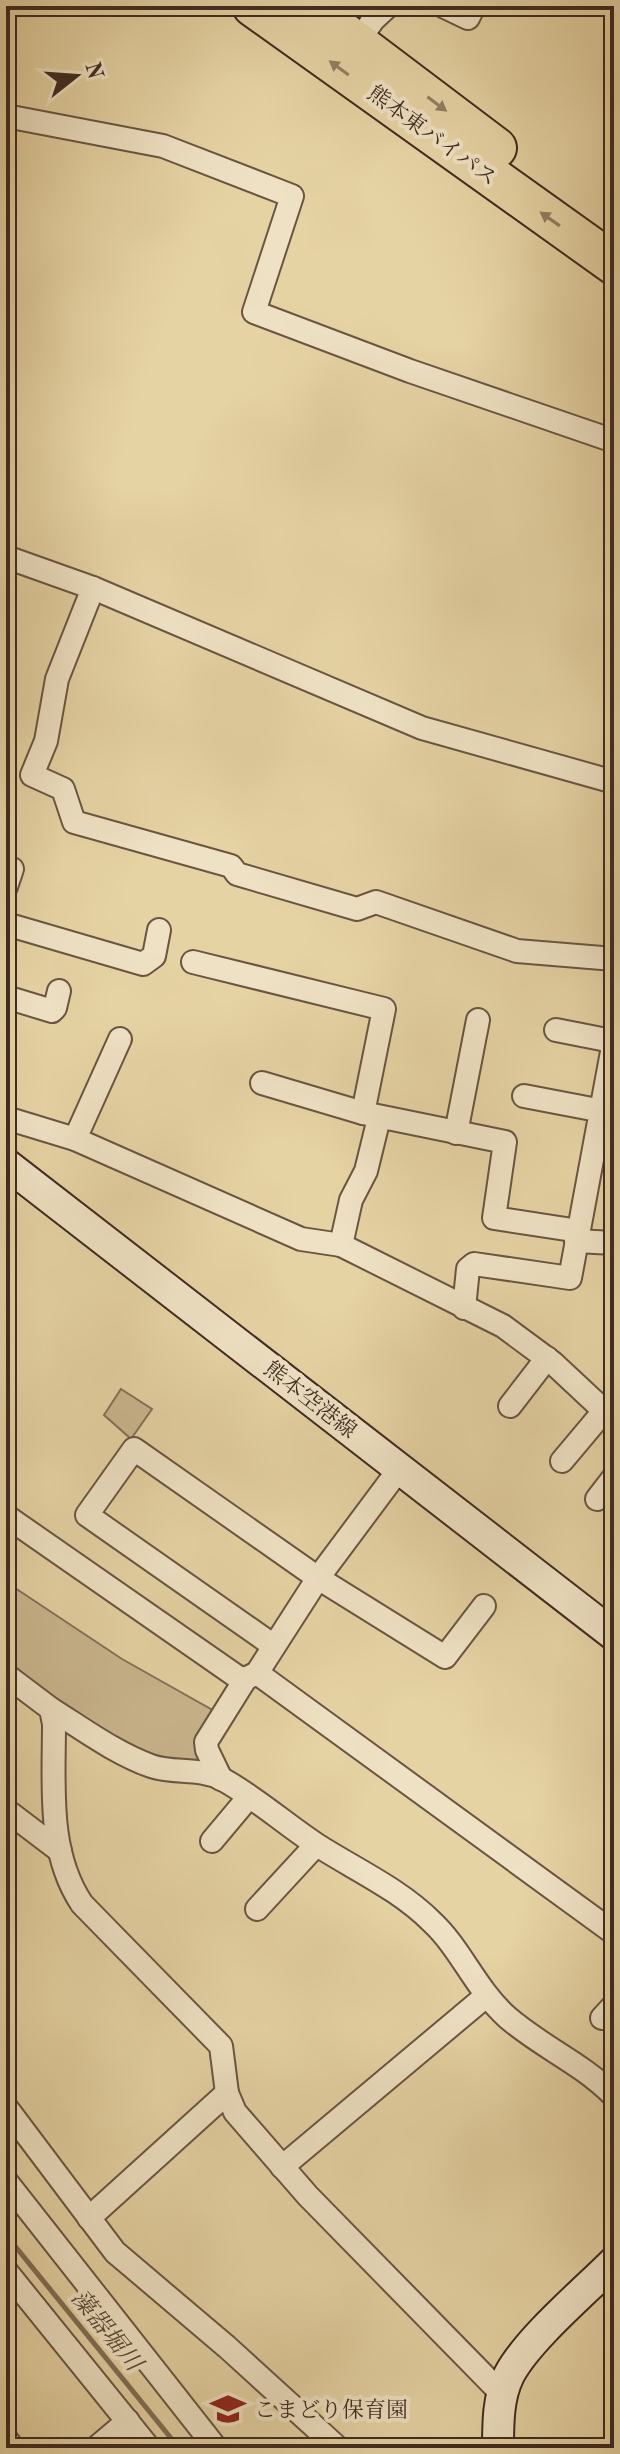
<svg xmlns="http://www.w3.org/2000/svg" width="620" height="2454" viewBox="0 0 620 2454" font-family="'Old Standard TT','Noto Serif JP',serif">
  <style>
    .green { fill: #cab68e; stroke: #847058; stroke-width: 2 }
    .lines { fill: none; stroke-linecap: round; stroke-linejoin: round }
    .stream { stroke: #816e55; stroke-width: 5 }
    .street-casing { stroke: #695542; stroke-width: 26 }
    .secondary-casing { stroke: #3f2b21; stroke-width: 34 }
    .highway-casing { stroke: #3f2b21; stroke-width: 44 }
    .street { stroke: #efe2c4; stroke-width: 22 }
    .secondary { stroke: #efe2c4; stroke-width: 30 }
    .highway { stroke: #e6d3a4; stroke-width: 40 }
    .oneway { fill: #927f62 }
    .labels { text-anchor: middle; stroke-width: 8; stroke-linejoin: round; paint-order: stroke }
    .street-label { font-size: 22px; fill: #3f2b21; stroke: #efe2c4 }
    .poi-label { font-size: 22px; fill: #3f2b21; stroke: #efe2c4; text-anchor: start }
    .water-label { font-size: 24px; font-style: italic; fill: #5a4736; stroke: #efe2c4 }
  </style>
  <rect width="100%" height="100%" fill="#e6d3a4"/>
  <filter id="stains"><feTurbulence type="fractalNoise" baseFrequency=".0025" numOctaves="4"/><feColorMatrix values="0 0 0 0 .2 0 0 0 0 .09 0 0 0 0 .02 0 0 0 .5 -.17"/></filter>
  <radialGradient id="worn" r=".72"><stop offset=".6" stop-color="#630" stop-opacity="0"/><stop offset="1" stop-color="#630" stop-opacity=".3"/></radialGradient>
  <!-- green -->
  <g class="green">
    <polygon points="121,1389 152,1409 131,1439 104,1415"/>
    <polygon points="6,1582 122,1659 216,1712 204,1765 146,1754 80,1718 6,1662"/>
  </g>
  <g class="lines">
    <!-- stream -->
    <polyline class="stream" points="6,2235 179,2448"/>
    <!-- street casing -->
    <g class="street-casing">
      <g id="street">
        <polyline points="443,6 468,18 474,6"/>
        <polyline points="357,43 373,20 388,6"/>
        <polyline points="6,116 163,146 292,196 254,312 410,371 614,441"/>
        <polyline points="6,557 93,588 422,728 614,782"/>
        <polyline points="93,588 57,679 46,741 32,775 63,789 74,822 231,866 237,874 357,909 376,902 517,951 614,959"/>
        <polyline points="6,887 12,869"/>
        <polyline points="6,924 143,964 154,956 159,930"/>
        <polyline points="193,962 384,1009 363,1113 505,1142 494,1218 579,1231"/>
        <polyline points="6,997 52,1011 55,1008 59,991"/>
        <polyline points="556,1030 612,1041"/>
        <polyline points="262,1083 363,1113"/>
        <polyline points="524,1096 613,1113"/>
        <polyline points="6,1118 75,1139 301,1239 341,1245 503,1326 553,1363 614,1420"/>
        <polyline points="456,1133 478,1020"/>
        <polyline points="75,1139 120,1039"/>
        <polyline points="576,1241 614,1243"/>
        <polyline points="341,1245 351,1200 366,1171 379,1118"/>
        <polyline points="464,1308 468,1269 474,1264 570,1278 614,1041"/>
        <polyline points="510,1406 547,1358"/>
        <polyline points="562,1461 604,1411"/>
        <polyline points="597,1499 614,1477"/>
        <polyline points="6,1516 239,1678 245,1679 257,1673 318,1578 400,1468"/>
        <polyline points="274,1646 87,1515 134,1449 318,1578 445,1657 484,1606"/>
        <polyline points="257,1673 614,1933"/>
        <path d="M6 1675 51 1709 54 1724C54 1785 47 1852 82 1904L221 2046 227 2093 235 2112 308 2196 503 2395"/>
        <path d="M51 1709C83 1729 115 1753 151 1766 174 1774 199 1767 222 1779 255 1797 285 1824 317 1845 356 1870 399 1889 432 1922 461 1949 475 1988 507 2017 541 2047 582 2063 614 2096"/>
        <polyline points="221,1779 207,1750 206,1742 246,1678"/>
        <polyline points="6,1810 60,1851"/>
        <polyline points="212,1841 248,1798"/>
        <polyline points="257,1909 316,1845"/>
        <polyline points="602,2018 614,2005"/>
        <polyline points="6,2107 115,2252 227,2347 338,2448"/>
        <polyline points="282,2167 486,1996"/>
        <polyline points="6,2181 216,2448"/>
        <polyline points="89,2218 227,2093"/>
        <polyline points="6,2271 149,2448"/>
        <polyline points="6,2439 13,2448"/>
        <polyline points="96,2448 128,2421"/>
      </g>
    </g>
    <!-- secondary casing -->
    <g class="secondary-casing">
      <g id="secondary">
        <polyline points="6,1164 614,1635"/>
        <path d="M498 2448C498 2424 498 2397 509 2375 527 2340 585 2291 614 2262"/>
      </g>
    </g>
    <!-- highway casing -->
    <g class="highway-casing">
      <g id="highway">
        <polyline points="253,6 614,264"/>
        <polyline points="308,6 496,148"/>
      </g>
    </g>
    <!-- street -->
    <use href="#street" class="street"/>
    <!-- secondary -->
    <use href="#secondary" class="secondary"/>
    <!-- highway -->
    <use href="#highway" class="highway"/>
  </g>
  <!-- one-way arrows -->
  <defs><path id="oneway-solid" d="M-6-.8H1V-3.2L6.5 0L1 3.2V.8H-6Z" transform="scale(2)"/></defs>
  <g class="oneway">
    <use href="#oneway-solid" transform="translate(339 68) rotate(-144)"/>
    <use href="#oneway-solid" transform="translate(437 104) rotate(37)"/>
    <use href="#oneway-solid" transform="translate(550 219) rotate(-145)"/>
  </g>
  <!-- icons -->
  <defs>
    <g id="school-bare" transform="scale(2.76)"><path d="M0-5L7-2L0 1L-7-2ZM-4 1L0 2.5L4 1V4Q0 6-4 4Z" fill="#8f2418" stroke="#efe2c4" stroke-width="2.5" paint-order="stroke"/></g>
  </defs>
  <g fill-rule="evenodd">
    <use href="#school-bare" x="228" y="2409"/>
  </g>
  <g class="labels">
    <!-- street labels -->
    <g class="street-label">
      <text transform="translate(433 135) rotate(36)" y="8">熊本東バイパス</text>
      <text transform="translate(311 1399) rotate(38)" y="8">熊本空港線</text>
    </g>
    <!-- poi labels -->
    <g class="poi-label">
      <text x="254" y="2417">こまどり保育園</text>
    </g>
    <!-- water labels -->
    <g class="water-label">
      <text transform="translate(107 2330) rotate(51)" y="8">藻器堀川</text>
    </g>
  </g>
  <!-- margin -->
  <rect width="620" height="2454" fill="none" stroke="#e6d3a4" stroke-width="32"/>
  <rect x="8" y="8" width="604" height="2438" fill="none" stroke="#3f2b21" stroke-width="4"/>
  <rect x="16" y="16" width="588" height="2422" fill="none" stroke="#3f2b21" stroke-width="2"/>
  <!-- north arrow -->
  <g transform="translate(76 76) rotate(73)" stroke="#efe2c4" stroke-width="6" paint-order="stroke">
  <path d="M0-6L14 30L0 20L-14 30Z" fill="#3f2b21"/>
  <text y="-12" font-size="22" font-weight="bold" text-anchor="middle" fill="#3f2b21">N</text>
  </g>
  <rect width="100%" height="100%" filter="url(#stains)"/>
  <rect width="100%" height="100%" fill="url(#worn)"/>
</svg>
